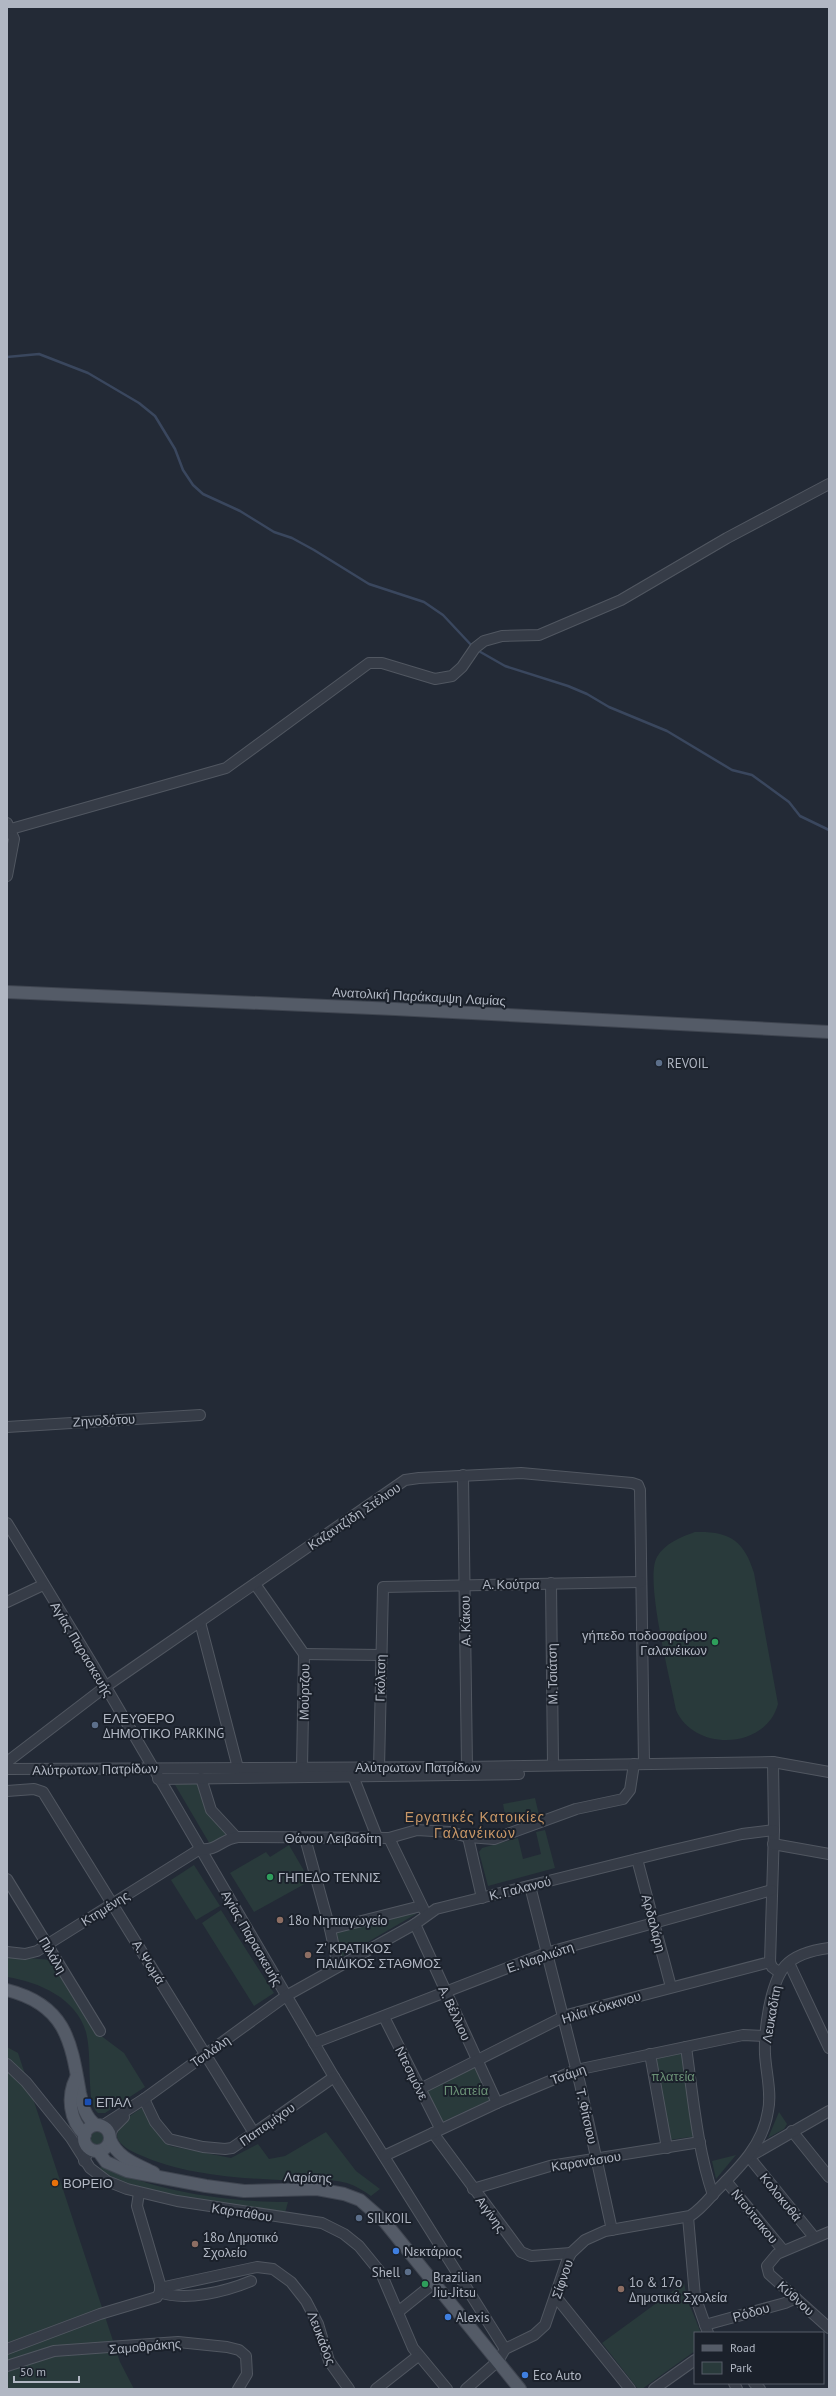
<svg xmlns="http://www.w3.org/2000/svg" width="836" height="2396" viewBox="0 0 836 2396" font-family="'PT Sans',sans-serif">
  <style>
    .green { fill: #293a3b }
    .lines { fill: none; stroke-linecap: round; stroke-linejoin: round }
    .stream { stroke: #3a475e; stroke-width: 2.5 }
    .minor-casing { stroke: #515761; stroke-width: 12 }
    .major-casing { stroke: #3f4550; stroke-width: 14 }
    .minor { stroke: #363c47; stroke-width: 10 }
    .major { stroke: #545b67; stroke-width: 12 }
    .service-dot { fill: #5c6f8a; stroke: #1b212b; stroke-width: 1.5 }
    .leisure-dot { fill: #2e9e5b; stroke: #1b212b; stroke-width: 1.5 }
    .education-dot { fill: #8d6e63; stroke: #1b212b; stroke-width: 1.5 }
    .transit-dot { fill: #1a4fb4; stroke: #1b212b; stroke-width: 1.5 }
    .food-dot { fill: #e8710a; stroke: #1b212b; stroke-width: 1.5 }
    .shop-dot { fill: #3f7fe0; stroke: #1b212b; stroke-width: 1.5 }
    .labels { text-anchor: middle; stroke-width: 4; stroke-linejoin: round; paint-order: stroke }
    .street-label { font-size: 13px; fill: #b1b7c3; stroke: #1b212b }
    .poi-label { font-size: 13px; fill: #b1b7c3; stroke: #1b212b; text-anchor: start }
    .park-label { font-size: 13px; fill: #6b9176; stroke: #1b212b }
    .neighbourhood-label { font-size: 14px; letter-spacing: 1px; fill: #c89767; stroke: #1b212b }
  </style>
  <rect width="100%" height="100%" fill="#232a36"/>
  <!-- green -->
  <g class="green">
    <path d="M695 1532C729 1531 744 1540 754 1573L778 1704C766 1750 694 1752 676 1710 671 1681 644 1579 657 1557 665 1543 681 1537 695 1532Z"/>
    <polygon points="200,1782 229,1836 211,1846 174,1783"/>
    <polygon points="535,1798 539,1815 507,1825 503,1804"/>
    <polygon points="545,1830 555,1868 488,1886 479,1852 482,1848 518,1838 523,1859 541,1854 536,1832"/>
    <polygon points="289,1845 310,1881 254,1912 230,1873 266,1852 270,1857"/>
    <polygon points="194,1865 220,1906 196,1920 171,1880"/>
    <polygon points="221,1910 247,1951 230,1962 247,1951 274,1993 254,2006 202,1923"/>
    <polygon points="415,1910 416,1914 342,1957 339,1956 333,1935 337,1929"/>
    <path d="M7 1956 51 1960 100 2035 124 2053 145 2087 105 2113H98C90 2106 91 2094 90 2084 89 2067 90 2048 86 2032 76 1998 39 1982 7 1977Z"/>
    <polygon points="7,2047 18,2053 120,2362 134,2389 7,2389"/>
    <polygon points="683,2052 697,2136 669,2140 655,2058"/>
    <polygon points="476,2064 492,2099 440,2123 424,2089"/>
    <path d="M143 2107 155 2129 170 2146 231 2158 258 2144 269 2159 285 2156 326 2132 356 2171 380 2189 371 2196C364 2191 356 2186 347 2183 325 2177 303 2180 280 2180 234 2178 182 2174 140 2155 131 2151 120 2146 117 2137 118 2122 133 2114 143 2107Z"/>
    <polygon points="779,2112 787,2124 784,2129 768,2138"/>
    <circle cx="97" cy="2138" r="10"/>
    <polygon points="736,2155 716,2179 712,2161"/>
    <path d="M102 2165C155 2192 229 2202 288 2202L285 2213C245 2206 125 2196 100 2168Z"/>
    <polygon points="684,2283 688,2301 701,2333 695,2333 695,2351 642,2389 638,2389 602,2343"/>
  </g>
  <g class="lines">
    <!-- stream -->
    <g class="stream">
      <polyline points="7,357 39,354 88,373 139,403 155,416 175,449 183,470 193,485 203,494 240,511 274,532 292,538 314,550 369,584 424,602 443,615 473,647"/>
      <polyline points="477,650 505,666 568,686 587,694 609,707 667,731 732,770 752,775 789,802 800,816 829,830"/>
    </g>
    <!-- minor casing -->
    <g class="minor-casing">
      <g id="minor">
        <polyline points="7,823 14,839 7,876"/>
        <polyline points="11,829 226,768 369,663 382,663 435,679 452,676 462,667 475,648 484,641 502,636 539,635 621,600 727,538 829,484"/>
        <polyline points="7,1427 200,1415"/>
        <polyline points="463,1475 467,1767"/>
        <polyline points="7,1523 93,1665 334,2077 505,2349"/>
        <polyline points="551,1583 553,1765"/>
        <polyline points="255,1584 304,1654 302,1768"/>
        <polyline points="7,1602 43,1585"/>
        <polyline points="200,1622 238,1768"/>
        <polyline points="304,1654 381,1655"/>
        <polyline points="7,1762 105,1687 405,1480 419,1478 521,1473 632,1483 638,1485 640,1490 644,1764"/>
        <polyline points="773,1762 774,1830 770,1962 772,1967 780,1973"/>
        <polyline points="379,1768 383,1587 641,1582"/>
        <polyline points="7,1769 467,1767 773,1762 829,1772"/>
        <polyline points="353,1776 377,1837"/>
        <polyline points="201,1778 211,1810 236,1837"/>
        <polyline points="158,1779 519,1774"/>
        <polyline points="7,1791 34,1789 43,1792 254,2133"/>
        <polyline points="468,1837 482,1898"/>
        <polyline points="305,1838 330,1929 421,1906"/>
        <polyline points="389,1838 424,1910"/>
        <polyline points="773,1844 829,1854"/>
        <polyline points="637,1859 671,1987"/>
        <polyline points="7,1879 100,2031"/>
        <polyline points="530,1886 580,2084 612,2230"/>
        <polyline points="415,1924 497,2103"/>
        <polyline points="330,1929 338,1966"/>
        <path d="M7 1952 25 1954 37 1951 200 1849C218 1851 221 1839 238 1837L389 1838 417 1830 450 1832 468 1837 494 1839 576 1809 623 1799 630 1790 634 1764"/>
        <polyline points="789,1963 829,2048"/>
        <polyline points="384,2017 440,2128"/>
        <polyline points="314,2043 546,1953 772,1890"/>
        <path d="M686 2047C693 2096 697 2148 713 2195"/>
        <polyline points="650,2054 667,2148"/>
        <polyline points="7,2064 26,2082 71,2138 90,2168 107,2181 127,2189 177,2201 322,2223 344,2234 359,2246 381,2273 413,2348 447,2389"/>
        <polyline points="420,2089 567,2015 770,1962"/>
        <polyline points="144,2099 155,2122 169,2139 203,2147 225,2149 232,2148 254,2133 334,2077"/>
        <polyline points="102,2126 144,2099 286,1996 415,1924 436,1909 665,1852 742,1834 774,1830"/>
        <polyline points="792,2131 829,2177"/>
        <polyline points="433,2133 521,2252 531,2256 571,2253"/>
        <polyline points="110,2135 113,2128 124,2117"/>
        <polyline points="384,2156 497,2103 576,2070 743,2035 766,2036"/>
        <polyline points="749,2157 814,2237"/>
        <polyline points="749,2157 829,2111"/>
        <polyline points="84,2161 89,2149"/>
        <polyline points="726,2181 783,2250"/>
        <polyline points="473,2189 550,2166 700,2142"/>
        <polyline points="688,2217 695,2296 708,2333"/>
        <polyline points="829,2232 777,2254 767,2266 769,2274 829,2328"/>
        <polyline points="160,2288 257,2267 273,2269 291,2282 306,2301 318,2324 329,2361 349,2389"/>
        <path d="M160 2292C185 2302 227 2291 251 2281"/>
        <polyline points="556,2297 630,2389"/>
        <polyline points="398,2312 434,2283"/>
        <polyline points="705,2325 785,2303 796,2298"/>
        <polyline points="7,2349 100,2314 157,2297 160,2292 160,2284 137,2206 139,2193"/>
        <polyline points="7,2366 54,2351 178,2342 227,2347 239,2350 246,2356 247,2374 238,2389"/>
        <polyline points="734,2383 737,2389"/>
        <polyline points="754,2383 760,2389"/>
        <polyline points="376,2389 418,2356"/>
        <path d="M466 2389 498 2361 505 2349 534 2335 545 2325 567 2261 571 2253 585 2240 605 2231 690 2216C700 2210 708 2200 716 2191 739 2168 763 2145 768 2111 772 2093 766 2073 765 2054 764 2031 770 1984 785 1966 796 1954 813 1950 829 1948"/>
        <polyline points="654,2389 695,2360"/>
      </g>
    </g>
    <!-- major casing -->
    <g class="major-casing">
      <g id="major">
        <polyline points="7,992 395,1009 829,1032"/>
        <path d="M7 1990C66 2005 71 2041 80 2093 83 2106 85 2117 96 2125"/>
        <path d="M76 2078C67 2096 69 2120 85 2135"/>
        <circle cx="97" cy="2138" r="13"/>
        <path d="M110 2139C118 2159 137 2164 154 2173"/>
        <polyline points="98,2151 106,2162 127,2171 206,2186 244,2191 317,2189 344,2194 360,2200 384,2221 520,2389"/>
      </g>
    </g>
    <!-- minor -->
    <use href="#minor" class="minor"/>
    <!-- major -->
    <use href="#major" class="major"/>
  </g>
  <!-- markers -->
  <g class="service-dot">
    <circle cx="659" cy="1063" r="4"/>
    <circle cx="95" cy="1725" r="4"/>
    <circle cx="359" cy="2218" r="4"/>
    <circle cx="408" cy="2272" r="4"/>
  </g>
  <g class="leisure-dot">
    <circle cx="715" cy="1642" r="4"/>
    <circle cx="270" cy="1877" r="4"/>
    <circle cx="425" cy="2284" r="4"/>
  </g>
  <g class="education-dot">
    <circle cx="280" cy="1920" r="4"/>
    <circle cx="308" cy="1955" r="4"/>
    <circle cx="195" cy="2244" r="4"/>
    <circle cx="621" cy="2289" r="4"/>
  </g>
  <rect class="transit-dot" x="84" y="2098" width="8" height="8" rx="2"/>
  <circle class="food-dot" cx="55" cy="2183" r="4"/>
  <g class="shop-dot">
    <circle cx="396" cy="2251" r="4"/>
    <circle cx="448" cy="2317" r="4"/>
    <circle cx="525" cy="2375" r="4"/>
  </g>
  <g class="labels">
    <!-- street labels -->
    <g class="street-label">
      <text transform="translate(419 996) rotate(3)" y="5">Ανατολική Παράκαμψη Λαμίας</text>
      <text transform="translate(104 1420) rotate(-3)" y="5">Ζηνοδότου</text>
      <text transform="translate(354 1516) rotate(-34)" y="5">Καζαντζίδη Στέλιου</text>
      <text x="511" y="1589">Α. Κούτρα</text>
      <text transform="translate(465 1621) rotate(-91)" y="5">Α. Κάκου</text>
      <text transform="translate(82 1649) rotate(59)" y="5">Αγίας Παρασκευής</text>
      <text transform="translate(552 1674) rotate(-91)" y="5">Μ. Τσιάτση</text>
      <text transform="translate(380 1678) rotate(-89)" y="5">Γκόλτση</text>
      <text transform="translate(304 1692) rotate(-89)" y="5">Μούρτζου</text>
      <text x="418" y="1772">Αλύτρωτων Πατρίδων</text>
      <text transform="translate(95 1769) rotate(-1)" y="5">Αλύτρωτων Πατρίδων</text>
      <text x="333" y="1843">Θάνου Λειβαδίτη</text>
      <text transform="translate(520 1888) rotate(-14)" y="5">Κ. Γαλανού</text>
      <text transform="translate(105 1908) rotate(-32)" y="5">Κτημένης</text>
      <text transform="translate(654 1923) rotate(75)" y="5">Αρδαλάρη</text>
      <text transform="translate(252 1938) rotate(60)" y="5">Αγίας Παρασκευής</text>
      <text transform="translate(53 1955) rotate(59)" y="5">Πιλάλη</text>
      <text transform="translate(540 1957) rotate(-19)" y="5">Ε. Ναρλιώτη</text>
      <text transform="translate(149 1962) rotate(58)" y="5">Α. Ψωμά</text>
      <text transform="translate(601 2007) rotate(-17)" y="5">Ηλία Κόκκινου</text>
      <text transform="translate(455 2013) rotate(65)" y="5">Α. Βέλλιου</text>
      <text transform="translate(771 2014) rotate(-80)" y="5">Λευκαδίτη</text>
      <text transform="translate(210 2051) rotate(-35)" y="5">Τσιλάλη</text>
      <text transform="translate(412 2073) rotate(64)" y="5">Ντεσιμόνε</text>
      <text transform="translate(568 2074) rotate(-19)" y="5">Τσάμη</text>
      <text transform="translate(587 2116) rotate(77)" y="5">Τ. Φίτσιου</text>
      <text transform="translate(267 2124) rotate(-35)" y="5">Παπαμίχου</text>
      <text transform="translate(586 2161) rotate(-9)" y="5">Καρανάσιου</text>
      <text transform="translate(308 2177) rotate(2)" y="5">Λαρίσης</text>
      <text transform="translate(781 2197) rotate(51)" y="5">Κολοκυθά</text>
      <text transform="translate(242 2212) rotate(9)" y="5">Καρπάθου</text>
      <text transform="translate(491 2214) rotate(54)" y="5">Αιγίνης</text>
      <text transform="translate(755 2216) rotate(51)" y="5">Ντούτσικου</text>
      <text transform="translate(562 2279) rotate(-71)" y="5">Σίφνου</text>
      <text transform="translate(796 2298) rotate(42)" y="5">Κύθνου</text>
      <text transform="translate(751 2312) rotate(-16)" y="5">Ρόδου</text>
      <text transform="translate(322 2338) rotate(69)" y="5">Λευκάδος</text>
      <text transform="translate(145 2346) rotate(-5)" y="5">Σαμοθράκης</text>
    </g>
    <!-- poi labels -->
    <g class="poi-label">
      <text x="667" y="1068">REVOIL</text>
      <text x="707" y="1640" text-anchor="end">γήπεδο ποδοσφαίρου<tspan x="707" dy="15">Γαλανέικων</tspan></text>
      <text x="103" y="1723">ΕΛΕΥΘΕΡΟ<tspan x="103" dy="15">ΔΗΜΟΤΙΚΟ PARKING</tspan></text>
      <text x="278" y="1882">ΓΗΠΕΔΟ ΤΕΝΝΙΣ</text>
      <text x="288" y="1925">18ο Νηπιαγωγείο</text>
      <text x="316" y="1953">Ζ' ΚΡΑΤΙΚΟΣ<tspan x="316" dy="15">ΠΑΙΔΙΚΟΣ ΣΤΑΘΜΟΣ</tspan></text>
      <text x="96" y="2107">ΕΠΑΛ</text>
      <text x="63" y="2188">ΒΟΡΕΙΟ</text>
      <text x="367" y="2223">SILKOIL</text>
      <text x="203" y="2242">18ο Δημοτικό<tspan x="203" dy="15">Σχολείο</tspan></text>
      <text x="404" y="2256">Νεκτάριος</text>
      <text x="400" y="2277" text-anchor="end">Shell</text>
      <text x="433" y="2282">Brazilian<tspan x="433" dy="15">Jiu-Jitsu</tspan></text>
      <text x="629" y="2287">1ο &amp; 17ο<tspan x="629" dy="15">Δημοτικά Σχολεία</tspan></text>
      <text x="456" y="2322">Alexis</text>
      <text x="533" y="2380">Eco Auto</text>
    </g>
    <!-- park labels -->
    <g class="park-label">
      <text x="673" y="2081">πλατεία</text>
      <text x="466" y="2095">Πλατεία</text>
    </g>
    <!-- neighbourhood labels -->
    <g class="neighbourhood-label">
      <text x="475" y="1822">Εργατικές Κατοικίες<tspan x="475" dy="16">Γαλανέικων</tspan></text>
    </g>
  </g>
  <!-- border -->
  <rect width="836" height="2396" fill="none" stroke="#b1b7c3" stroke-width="16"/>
  <!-- legend -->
  <rect x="694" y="2332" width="130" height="52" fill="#1b212b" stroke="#575d68"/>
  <rect x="702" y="2345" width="20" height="6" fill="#545b67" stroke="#575d68"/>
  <text x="730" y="2352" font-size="12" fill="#b1b7c3">Road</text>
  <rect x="702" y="2362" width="20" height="12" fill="#293a3b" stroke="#575d68"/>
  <text x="730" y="2372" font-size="12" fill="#b1b7c3">Park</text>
  <!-- scale -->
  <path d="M14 2376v6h65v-6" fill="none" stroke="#b1b7c3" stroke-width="2"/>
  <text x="20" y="2376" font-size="12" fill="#b1b7c3" stroke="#1b212b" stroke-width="3" paint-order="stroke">50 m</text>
</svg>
